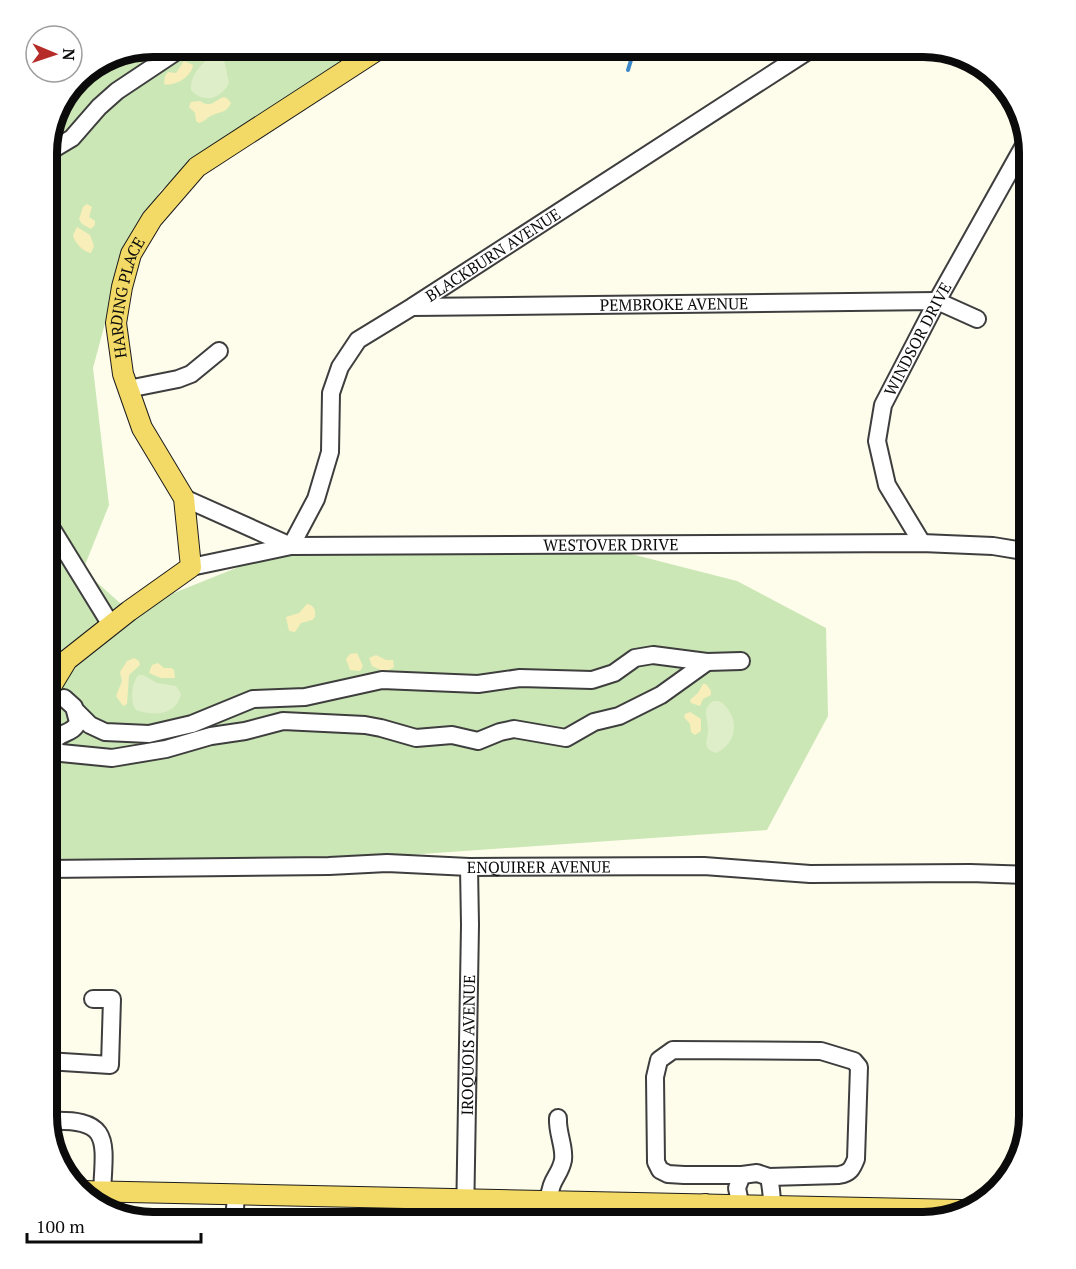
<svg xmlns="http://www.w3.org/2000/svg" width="1076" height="1269" viewBox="0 0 1076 1269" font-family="'PT Serif',serif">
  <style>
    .green { fill: #cce7b6 }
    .sand { fill: #f8eeb9 }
    .pitch { fill: #deeec8 }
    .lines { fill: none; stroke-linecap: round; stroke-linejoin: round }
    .stream { stroke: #3b87c8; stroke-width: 4 }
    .minor-casing { stroke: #3e3e3e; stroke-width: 20 }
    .major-casing { stroke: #1c1c1c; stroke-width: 22 }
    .minor { stroke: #fff; stroke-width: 16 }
    .major { stroke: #f3da66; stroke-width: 20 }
    .labels { text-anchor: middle; stroke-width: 6; stroke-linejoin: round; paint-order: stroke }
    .street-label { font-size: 16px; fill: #0b0b0b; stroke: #fff }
    .rim { fill: none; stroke: #0b0b0b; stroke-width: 8 }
  </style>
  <rect width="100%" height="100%" fill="#fefceb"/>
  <!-- green -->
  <polygon class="green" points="153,47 371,47 208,151 160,191 116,282 93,368 109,505 83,570 129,611 291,546 592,544 737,581 826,628 828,716 767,830 91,877 47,873 47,146 58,106 83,73"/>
  <!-- sand -->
  <g class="sand">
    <path d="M184 61 193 65C192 76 175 87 164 84L165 76 168 72 176 73Z"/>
    <path d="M224 97 228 99 231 103C226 113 222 111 213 115 207 117 206 121 199 123L196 121 195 113 189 107 191 102 200 101C211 109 214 100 224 97Z"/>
    <polygon points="87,204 92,207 89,217 95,221 95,225 91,229 82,224 79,219 83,207"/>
    <path d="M77 227 90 235 94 246 91 253C83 252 74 242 73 235Z"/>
    <path d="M307 604C314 605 316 610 315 617L312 620 301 623 295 632 289 631 286 617 299 613Z"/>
    <polygon points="357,653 363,666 360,671 350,670 346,659 350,654"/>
    <polygon points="376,655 386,660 393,660 394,667 385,672 372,666 369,658"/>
    <polygon points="134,658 139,661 140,665 129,675 127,704 123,706 116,696 122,681 120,672 127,661"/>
    <polygon points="158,663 164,668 171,668 174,670 175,678 161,678 149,673 152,665"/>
    <polygon points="703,684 706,684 711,691 711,695 703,699 700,706 691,703 690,700 698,693"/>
    <polygon points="690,712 701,719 701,731 695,735 691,732 690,724 684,717 685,714"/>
  </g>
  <!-- pitch -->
  <g class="pitch">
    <path d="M214 56 224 60 229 83C221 99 203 104 191 90 189 77 202 61 214 56Z"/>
    <path d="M139 675H143L157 683 176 686 181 694C176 716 154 716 136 710 130 702 131 682 139 675Z"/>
    <path d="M713 701H719C740 714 739 743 716 753 701 749 708 739 708 729 708 717 701 710 713 701Z"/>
  </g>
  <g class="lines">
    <!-- stream -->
    <polyline class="stream" points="628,70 635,47"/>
    <!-- minor casing -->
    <g class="minor-casing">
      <g id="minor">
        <polyline points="71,89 91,70"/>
        <polyline points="47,153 72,138 99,107 117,91 183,47"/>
        <path id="s1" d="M413 307 937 301 977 319"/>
        <polyline points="128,389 178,379 191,374 219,351"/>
        <path id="s2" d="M184 498 291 546 316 499 330 452 331 393 340 367 358 340 412 307 814 47"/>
        <polyline points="47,521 111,625"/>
        <path id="s3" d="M922 543 887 485 877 441 883 405 937 301 1026 142"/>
        <path id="s4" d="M191 567 291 546 922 543 993 546 1029 552"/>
        <path d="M64 698 74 707 78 722C73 735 59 731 52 743L55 750 61 753 112 758 166 749 211 736 245 731 283 721 365 725 381 728 416 738 452 735 478 741 500 732 514 729 566 738 594 722 619 716 661 695 707 662"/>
        <polyline points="77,712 90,725 105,732 149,734 192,724 253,699 305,697 382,680 478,684 520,678 592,680 614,673 635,658 653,655 707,662 741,661"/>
        <path id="s5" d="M47 869 329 866 387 863 469 867 704 866 810 874 970 873 1029 875"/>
        <path d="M673 1050 821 1051 854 1061 859 1067 856 1159C852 1169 850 1173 839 1175L769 1177 757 1173 742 1175H684L668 1174 660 1170 656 1162 655 1077 659 1060Z"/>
        <polyline points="47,1061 110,1065 112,999 93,999"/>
        <path d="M48 1121C111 1118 105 1139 102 1191"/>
        <polyline points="742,1175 737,1188 744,1222"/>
        <path d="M549 1200C550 1179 560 1176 563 1160 565 1147 557 1133 558 1118"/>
        <polyline points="234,1222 236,1195"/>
        <path id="s6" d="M465 1222 470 925 469 867"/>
        <path d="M767 1222C774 1208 772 1193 769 1177"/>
      </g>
    </g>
    <!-- major casing -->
    <g class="major-casing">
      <g id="major">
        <path id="s7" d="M47 693 67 660 129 611 191 567 184 498 142 428 123 374 116 323 122 287 131 254 152 219 197 167 382 47"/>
        <polyline points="81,1191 961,1210"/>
        <polyline points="144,1220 234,1222"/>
        <polyline points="704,1222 705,1204"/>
      </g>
    </g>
    <!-- minor -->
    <use href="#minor" class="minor"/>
    <!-- major -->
    <use href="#major" class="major"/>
  </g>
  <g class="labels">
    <!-- street labels -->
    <g class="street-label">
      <text dy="6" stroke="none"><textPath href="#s2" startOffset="498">BLACKBURN AVENUE</textPath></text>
      <text dy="6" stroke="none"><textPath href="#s7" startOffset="480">HARDING PLACE</textPath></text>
      <text dy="6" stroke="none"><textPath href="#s1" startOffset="261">PEMBROKE AVENUE</textPath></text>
      <text dy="6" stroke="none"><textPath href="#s3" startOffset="224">WINDSOR DRIVE</textPath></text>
      <text dy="6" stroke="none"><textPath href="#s4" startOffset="422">WESTOVER DRIVE</textPath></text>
      <text dy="6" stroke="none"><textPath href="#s5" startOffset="492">ENQUIRER AVENUE</textPath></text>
      <text dy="6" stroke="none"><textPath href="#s6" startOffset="177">IROQUOIS AVENUE</textPath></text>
    </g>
  </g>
  <!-- crop -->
  <path d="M0 0H1076V1269H0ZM153 57H923A96 96 0 0 1 1019 153V1116A96 96 0 0 1 923 1212H153A96 96 0 0 1 57 1116V153A96 96 0 0 1 153 57Z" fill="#fff" fill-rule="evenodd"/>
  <path class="rim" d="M153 57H923A96 96 0 0 1 1019 153V1116A96 96 0 0 1 923 1212H153A96 96 0 0 1 57 1116V153A96 96 0 0 1 153 57Z"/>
  <!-- north arrow -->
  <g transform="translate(54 54) rotate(92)"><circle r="28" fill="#ffffff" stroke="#9d9d9d" stroke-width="1.5"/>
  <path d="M0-4.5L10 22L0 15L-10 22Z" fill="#b62c29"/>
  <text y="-9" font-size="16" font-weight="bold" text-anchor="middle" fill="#0b0b0b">N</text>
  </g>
  <!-- scale -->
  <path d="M27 1233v9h174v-9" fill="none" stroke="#0b0b0b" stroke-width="3"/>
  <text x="36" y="1233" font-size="18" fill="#0b0b0b" stroke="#ffffff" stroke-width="4.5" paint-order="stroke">100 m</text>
</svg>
